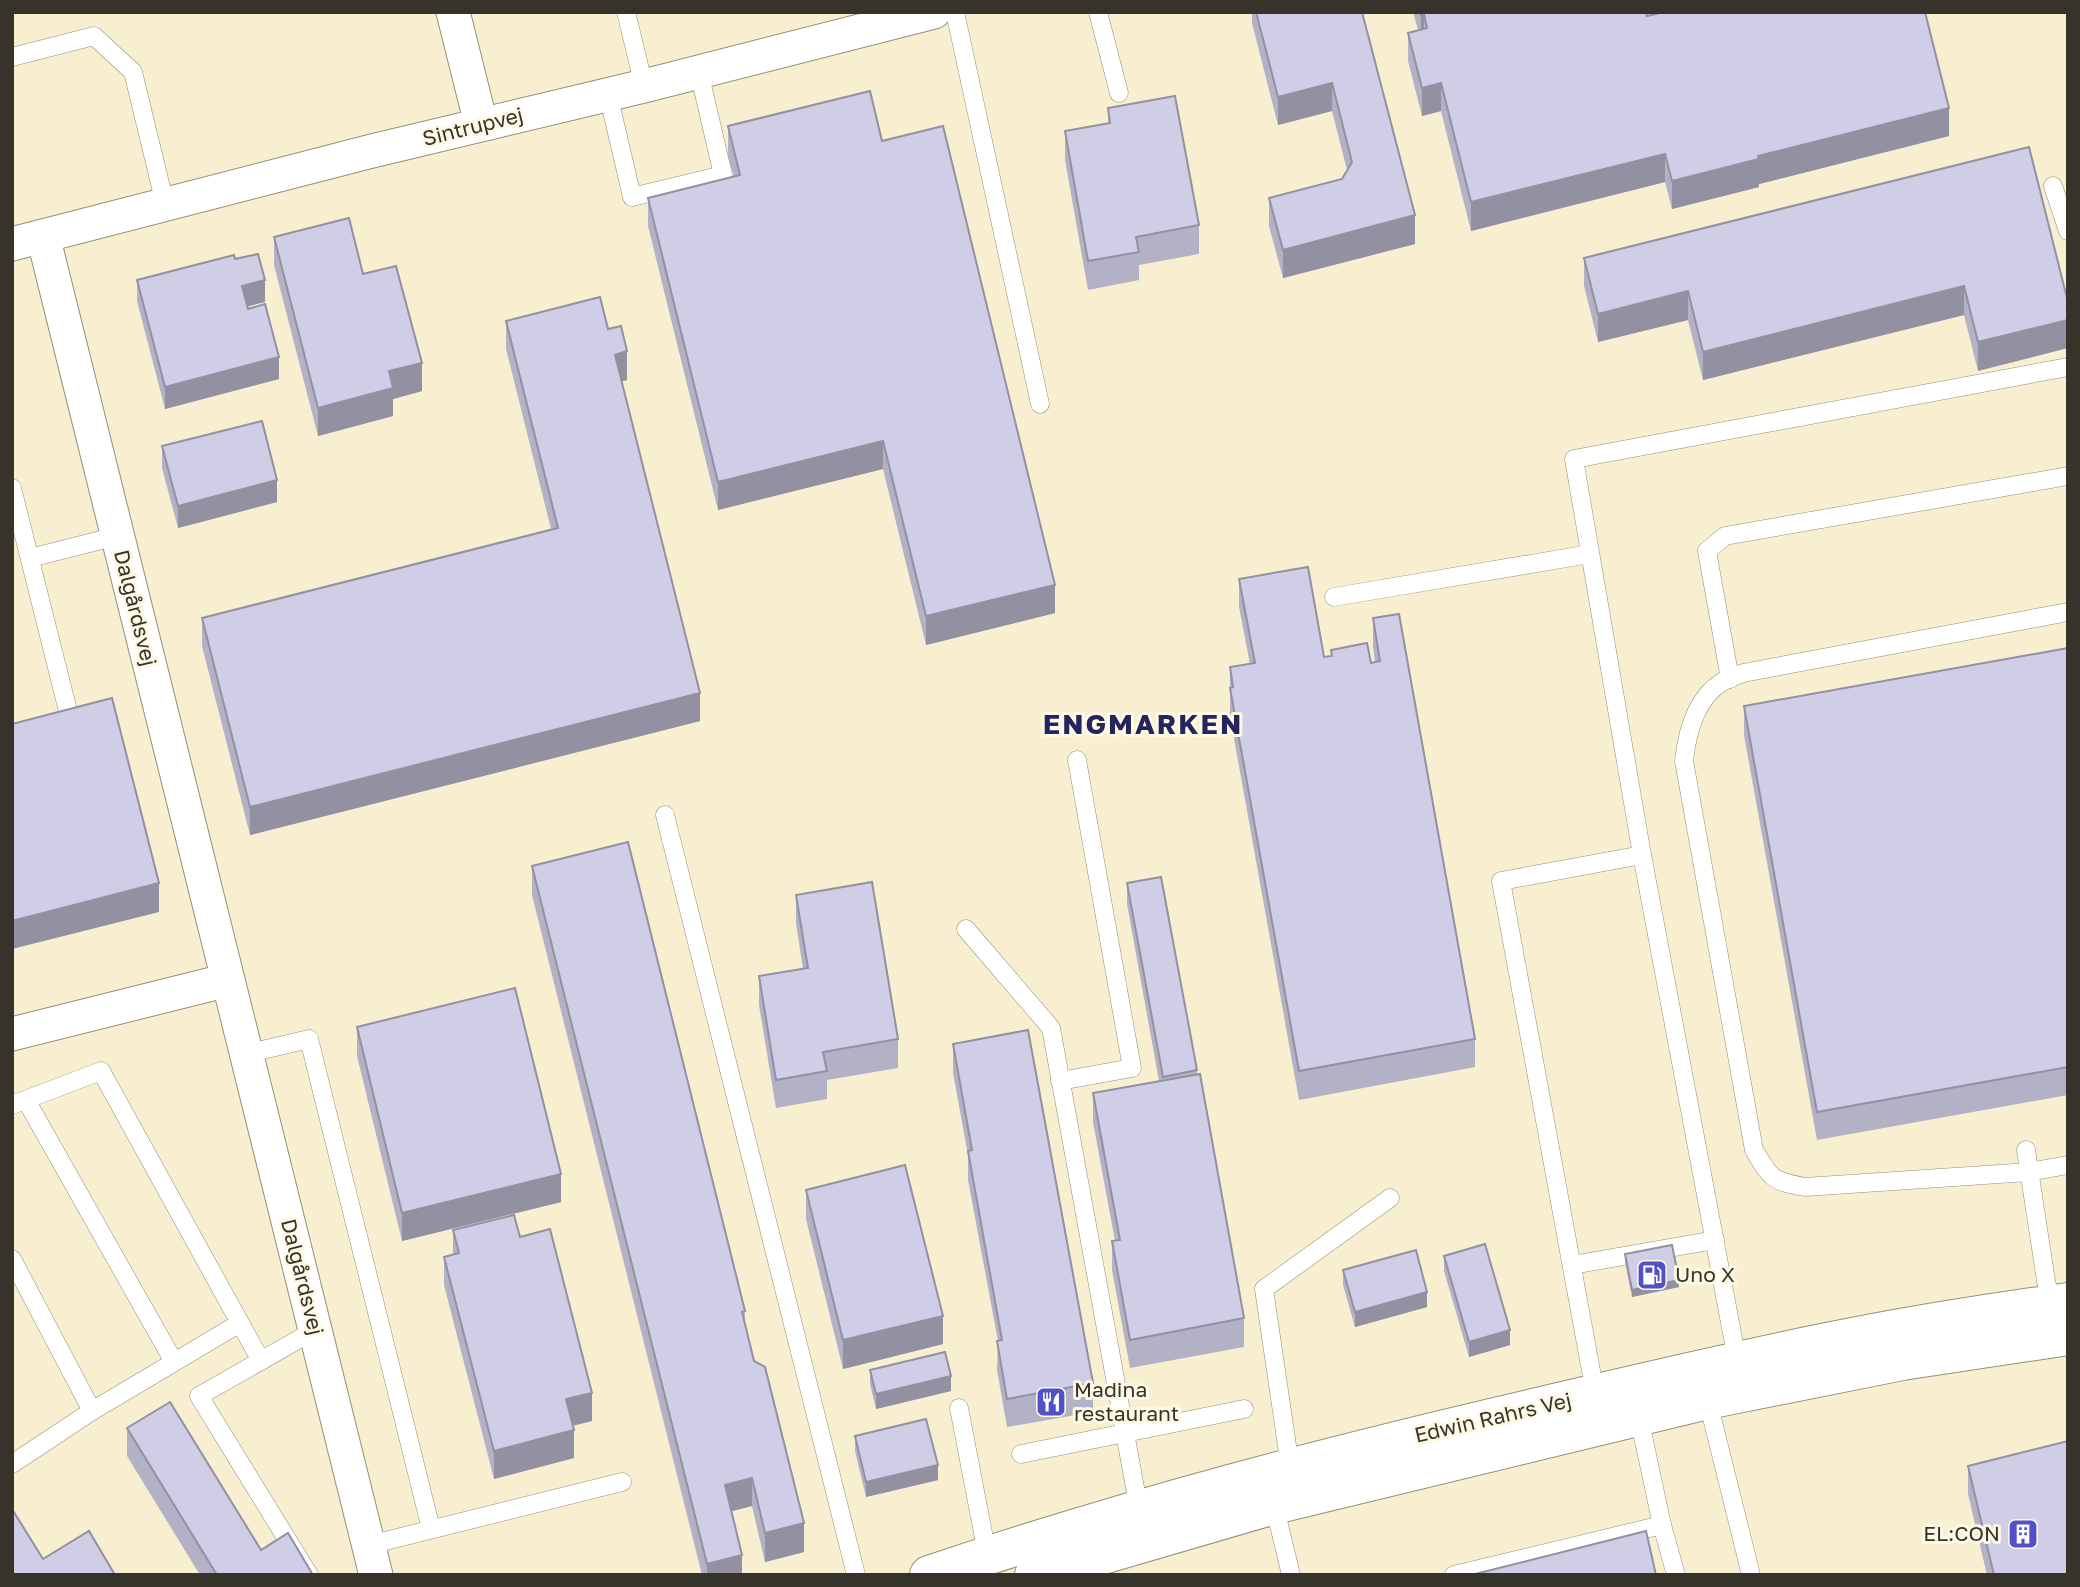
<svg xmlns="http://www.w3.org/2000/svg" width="2080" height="1587" viewBox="0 0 2080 1587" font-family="'Golos Text',sans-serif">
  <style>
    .built { fill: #f7efcf }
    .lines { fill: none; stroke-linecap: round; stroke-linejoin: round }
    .service-casing { stroke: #958f79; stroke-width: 19 }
    .minor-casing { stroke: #958f79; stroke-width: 35 }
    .tertiary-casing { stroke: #958f79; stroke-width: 40 }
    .service { stroke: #fff; stroke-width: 18 }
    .minor { stroke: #fff; stroke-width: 33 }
    .tertiary { stroke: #fff; stroke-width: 38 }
    .wall { fill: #b3b1c6 }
    .shaded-wall { fill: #9290a1 }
    .building { fill: #d0cee6; stroke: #9290a1; stroke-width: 2 }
    .labels { text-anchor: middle; stroke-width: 6; stroke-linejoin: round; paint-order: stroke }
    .street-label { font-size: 21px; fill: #35332a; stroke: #fef9e5 }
    .poi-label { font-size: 21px; fill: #35332a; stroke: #fef9e5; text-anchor: start }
    .district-label { font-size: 28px; font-weight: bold; letter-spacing: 2px; fill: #24255f; stroke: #fef9e5 }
  </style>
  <rect width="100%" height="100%" fill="#fef9e5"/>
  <!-- built -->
  <rect class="built" x="12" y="12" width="2056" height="1563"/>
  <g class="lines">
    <!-- service casing -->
    <g class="service-casing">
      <g id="service">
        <polyline points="626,12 644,86"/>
        <polyline points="955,12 1040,404"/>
        <polyline points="1098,12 1119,93"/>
        <polyline points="12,57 94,36 133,72 165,204"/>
        <polyline points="608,94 632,197 723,175 699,72"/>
        <polyline points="2053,186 2068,231"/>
        <polyline points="12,488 69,715"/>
        <polyline points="30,558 117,536"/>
        <polyline points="1334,597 1590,554"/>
        <path d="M2068 612 1743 673C1736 676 1729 678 1722 682 1695 699 1687 732 1684 761L1754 1150C1771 1179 1772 1181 1805 1187L2029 1172 2068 1165"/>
        <polyline points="1730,679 1707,551 1725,536 2068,476"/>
        <polyline points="665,815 856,1575"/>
        <polyline points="966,929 1051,1028 1140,1515"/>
        <polyline points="246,1054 309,1039 431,1529"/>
        <polyline points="1060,1081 1132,1068 1077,760"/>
        <polyline points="26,1100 174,1362"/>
        <polyline points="12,1105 101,1071 261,1361"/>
        <polyline points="2026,1150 2046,1281 2052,1307"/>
        <polyline points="12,1259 92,1411"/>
        <polyline points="1572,1265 1715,1240"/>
        <polyline points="1738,1365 1642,855 1574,459 2068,367"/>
        <polyline points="1596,1398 1501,881 1642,855"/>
        <polyline points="1707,1398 1751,1575"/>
        <polyline points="959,1408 988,1559"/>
        <polyline points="1021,1454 1244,1409"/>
        <polyline points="12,1464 92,1411 240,1323"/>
        <polyline points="1291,1473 1264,1289 1390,1198"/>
        <polyline points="1273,1500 1291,1575"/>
        <polyline points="1662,1525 1676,1575"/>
        <polyline points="369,1545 622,1482"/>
        <polyline points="309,1575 199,1396 315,1330"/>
        <polyline points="1454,1575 1662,1525 1638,1413"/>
      </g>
    </g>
    <!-- minor casing -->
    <g class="minor-casing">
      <g id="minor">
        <polyline points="453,12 481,124"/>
        <polyline points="43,236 376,1575"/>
        <polyline points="12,244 372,151 644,86 934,12"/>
        <polyline points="12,1034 228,980"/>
      </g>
    </g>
    <!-- tertiary casing -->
    <g class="tertiary-casing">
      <g id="tertiary">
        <path d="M929 1575C1130 1507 1335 1454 1542 1406 1645 1382 1748 1357 1853 1337 1924 1323 1996 1312 2068 1302"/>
        <polyline points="1034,1575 1274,1505 1707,1400 1902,1361 2068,1336"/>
      </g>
    </g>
    <!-- service -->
    <use href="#service" class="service"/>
    <!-- minor -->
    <use href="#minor" class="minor"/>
    <!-- tertiary -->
    <use href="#tertiary" class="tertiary"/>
  </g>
  <!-- wall -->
  <g class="wall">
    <polygon points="1252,12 1362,12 1415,244 1283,278 1269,226 1269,198 1342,179 1347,170 1332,111 1278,125 1252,23"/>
    <polygon points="1413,12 1646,12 1647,16 1949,136 1759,184 1759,187 1672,209 1665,182 1471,231 1441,111 1422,116 1408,61 1408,33 1418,30"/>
    <polygon points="1108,108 1199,225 1199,254 1139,265 1139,280 1088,290 1065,160 1065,131 1108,123"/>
    <polygon points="728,126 882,141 1055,613 926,645 883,469 718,510 648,226 648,198 734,177 728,155"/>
    <polygon points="2029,147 1978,371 1964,315 1703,380 1688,320 1598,342 1584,286 1584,258"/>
    <polygon points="274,237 363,274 422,391 393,399 393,416 318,436 274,265"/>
    <polygon points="235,259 265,302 248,306 279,379 165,409 137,301 137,280"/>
    <polygon points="506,321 608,329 627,380 622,381 700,721 250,835 202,646 202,618 551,529 506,349"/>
    <polygon points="162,446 277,502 178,528 162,468"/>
    <polygon points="1239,579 1324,657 1331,656 1331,650 1371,663 1375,662 1373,647 1373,618 1475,1039 1475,1067 1299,1100 1230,716 1230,667 1250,664 1239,607"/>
    <polygon points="2068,648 2068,1095 1817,1140 1744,735 1744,706"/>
    <polygon points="532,866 745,1311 745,1323 804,1552 765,1562 752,1506 731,1511 742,1575 702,1575 532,895"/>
    <polygon points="1127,883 1197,1070 1197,1075 1244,1318 1244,1347 1130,1368 1112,1270 1112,1241 1115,1241 1093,1122 1093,1093 1159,1081 1127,904"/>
    <polygon points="796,895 898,1039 898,1068 827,1080 827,1099 776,1108 759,1005 759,976 803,969 796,923"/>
    <polygon points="357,1027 561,1202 402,1241 357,1056"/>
    <polygon points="953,1044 1093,1383 1093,1412 1007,1427 997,1370 998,1341 968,1180 968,1155 953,1073"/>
    <polygon points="806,1190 943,1344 843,1369 806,1219"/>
    <polygon points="453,1230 520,1237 592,1421 573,1426 574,1458 494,1479 444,1285 444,1257 453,1254"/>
    <polygon points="1625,1254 1679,1287 1632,1297 1625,1262"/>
    <polygon points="1444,1256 1510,1345 1469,1357 1444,1271"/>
    <polygon points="1343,1270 1427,1307 1355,1327 1343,1285"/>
    <polygon points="870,1370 951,1391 876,1409 870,1384"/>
    <polygon points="127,1428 261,1550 313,1575 200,1575 127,1456"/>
    <polygon points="855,1436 938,1480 866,1497 855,1451"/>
    <polygon points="1968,1466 2068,1575 1987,1575 1968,1494"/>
  </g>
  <!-- shaded-wall -->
  <g class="shaded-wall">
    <polygon points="1424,14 1424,42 1421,43 1421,15"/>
    <polygon points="1332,83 1332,111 1278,125 1278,97"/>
    <polygon points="1441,83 1441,111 1422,116 1422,88"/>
    <polygon points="1949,108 1949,136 1759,184 1759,187 1672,209 1672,181 1758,156"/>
    <polygon points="1665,154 1665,182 1471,231 1471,202"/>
    <polygon points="1415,215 1415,244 1283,278 1283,250"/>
    <polygon points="265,280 265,302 242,308 242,286"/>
    <polygon points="1964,286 1964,315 1703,380 1703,352"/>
    <polygon points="1688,291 1688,320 1598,342 1598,314"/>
    <polygon points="2068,320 2068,348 1978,371 1978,342"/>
    <polygon points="627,351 627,380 615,383 615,355"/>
    <polygon points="279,357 279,379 165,409 165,387"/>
    <polygon points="422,363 422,391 393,399 393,416 318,436 318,408 389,371"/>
    <polygon points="883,441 883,469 718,510 718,482"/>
    <polygon points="277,480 277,502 178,528 178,506"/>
    <polygon points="1055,585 1055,613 926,645 926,616"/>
    <polygon points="700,693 700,721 250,835 250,807"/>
    <polygon points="159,883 159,912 12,949 12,921"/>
    <polygon points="561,1174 561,1202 402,1241 402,1213"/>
    <polygon points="1679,1280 1679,1287 1632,1297 1632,1290"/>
    <polygon points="1427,1292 1427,1307 1355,1327 1355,1312"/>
    <polygon points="943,1316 943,1344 843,1369 843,1340"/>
    <polygon points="1510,1330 1510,1345 1469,1357 1469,1342"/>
    <polygon points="951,1376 951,1391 876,1409 876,1394"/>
    <polygon points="592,1393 592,1421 566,1427 566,1399"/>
    <polygon points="574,1430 574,1458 494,1479 494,1451"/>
    <polygon points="938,1465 938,1480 866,1497 866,1482"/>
    <polygon points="752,1478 752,1506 725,1513 725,1485"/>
    <polygon points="804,1523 804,1552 765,1562 765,1533"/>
    <polygon points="742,1555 742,1575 707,1575 707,1564"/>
  </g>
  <!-- building -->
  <g class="building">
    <polygon points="1256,12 1362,12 1415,215 1283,250 1269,198 1342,179 1352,162 1332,83 1278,97"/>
    <polygon points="1420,12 1646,12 1647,16 1664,12 1925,12 1949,108 1758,156 1759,159 1672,181 1665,154 1471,202 1441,83 1422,88 1408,33 1427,28 1424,14 1421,15"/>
    <polygon points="870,91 882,141 943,126 1055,585 926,616 883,441 718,482 648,198 740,175 728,126"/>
    <polygon points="1175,96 1199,225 1136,237 1139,252 1088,261 1065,131 1110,123 1108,108"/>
    <polygon points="2029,147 2068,302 2068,320 1978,342 1964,286 1703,352 1688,291 1598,314 1584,258"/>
    <polygon points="349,218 363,274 396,266 422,363 389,371 393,388 318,408 274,237"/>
    <polygon points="258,254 265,280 242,286 248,309 265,304 279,357 165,387 137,280 234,255 235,259"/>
    <polygon points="600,297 608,329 621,326 627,351 615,355 700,693 250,807 202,618 558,528 506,321"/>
    <polygon points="262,421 277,480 178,506 162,446"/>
    <polygon points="1308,567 1324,657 1332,656 1331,650 1367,643 1371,663 1380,661 1373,618 1399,614 1475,1039 1299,1071 1230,688 1233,687 1230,667 1255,663 1239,579"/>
    <polygon points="2068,648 2068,1067 1817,1112 1744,706"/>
    <polygon points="112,698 159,883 12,921 12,724"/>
    <polygon points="628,842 745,1311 742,1312 754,1361 765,1367 804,1523 765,1533 752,1478 725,1485 742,1555 707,1564 532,866"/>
    <polygon points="1161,877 1197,1070 1163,1077 1127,883"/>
    <polygon points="872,882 898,1039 823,1052 827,1071 776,1080 759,976 808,968 796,895"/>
    <polygon points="515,988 561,1174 402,1213 357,1027"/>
    <polygon points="1028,1030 1093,1383 1007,1399 997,1341 1002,1340 968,1151 972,1150 953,1044"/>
    <polygon points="1200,1074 1244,1318 1130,1340 1112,1241 1120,1240 1093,1093"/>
    <polygon points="905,1165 943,1316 843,1340 806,1190"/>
    <polygon points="514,1215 520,1237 550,1229 592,1393 566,1399 574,1430 494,1451 444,1257 459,1253 453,1230"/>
    <polygon points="1485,1244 1510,1330 1469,1342 1444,1256"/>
    <polygon points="1672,1245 1679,1280 1632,1290 1625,1254"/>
    <polygon points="1416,1250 1427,1292 1355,1312 1343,1270"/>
    <polygon points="945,1352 951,1376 876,1394 870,1370"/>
    <polygon points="170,1402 261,1550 288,1533 313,1575 217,1575 127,1428"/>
    <polygon points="926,1419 938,1465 866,1482 855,1436"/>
    <polygon points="2068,1441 2068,1575 1994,1575 1968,1466"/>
    <polygon points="12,1509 43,1559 89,1531 115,1575 12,1575"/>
    <polygon points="1646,1531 1656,1575 1471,1575"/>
  </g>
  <!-- icons -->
  <defs>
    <g id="fuel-square" transform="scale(1.575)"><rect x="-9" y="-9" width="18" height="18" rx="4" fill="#5151c8" stroke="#fef9e5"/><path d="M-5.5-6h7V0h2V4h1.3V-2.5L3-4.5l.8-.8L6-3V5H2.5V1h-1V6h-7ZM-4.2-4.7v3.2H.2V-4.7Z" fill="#fff"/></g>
    <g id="restaurant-square" transform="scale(1.575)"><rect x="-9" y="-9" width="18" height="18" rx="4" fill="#5151c8" stroke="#fef9e5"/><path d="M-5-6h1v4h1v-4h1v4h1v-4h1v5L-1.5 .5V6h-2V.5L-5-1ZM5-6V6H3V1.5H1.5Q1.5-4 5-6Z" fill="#fff"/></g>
    <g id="building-square" transform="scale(1.575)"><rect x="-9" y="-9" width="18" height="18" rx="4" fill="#5151c8" stroke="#fef9e5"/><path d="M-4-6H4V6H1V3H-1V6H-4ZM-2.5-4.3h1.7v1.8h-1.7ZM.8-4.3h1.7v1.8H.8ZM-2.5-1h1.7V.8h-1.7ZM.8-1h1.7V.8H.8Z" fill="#fff"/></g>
  </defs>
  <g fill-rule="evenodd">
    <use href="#fuel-square" x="1652" y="1275"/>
    <use href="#restaurant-square" x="1051" y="1402"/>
    <use href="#building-square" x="2023" y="1534"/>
  </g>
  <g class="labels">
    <!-- street labels -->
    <g class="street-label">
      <text transform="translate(473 127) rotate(-14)" y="7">Sintrupvej</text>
      <text transform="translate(135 608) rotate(76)" y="7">Dalgårdsvej</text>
      <text transform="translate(302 1277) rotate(76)" y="7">Dalgårdsvej</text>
      <text transform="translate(1493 1418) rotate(-13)" y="7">Edwin Rahrs Vej</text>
    </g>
    <!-- poi labels -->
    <g class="poi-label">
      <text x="1675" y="1282">Uno X</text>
      <text x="1074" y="1397">Madina<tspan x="1074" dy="24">restaurant</tspan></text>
      <text x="2000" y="1541" text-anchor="end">EL:CON</text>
    </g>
    <!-- district labels -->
    <g class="district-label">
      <text x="1143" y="734">ENGMARKEN</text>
    </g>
  </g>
  <!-- border -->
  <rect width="2080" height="1587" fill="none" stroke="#35332a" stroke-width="28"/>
</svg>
